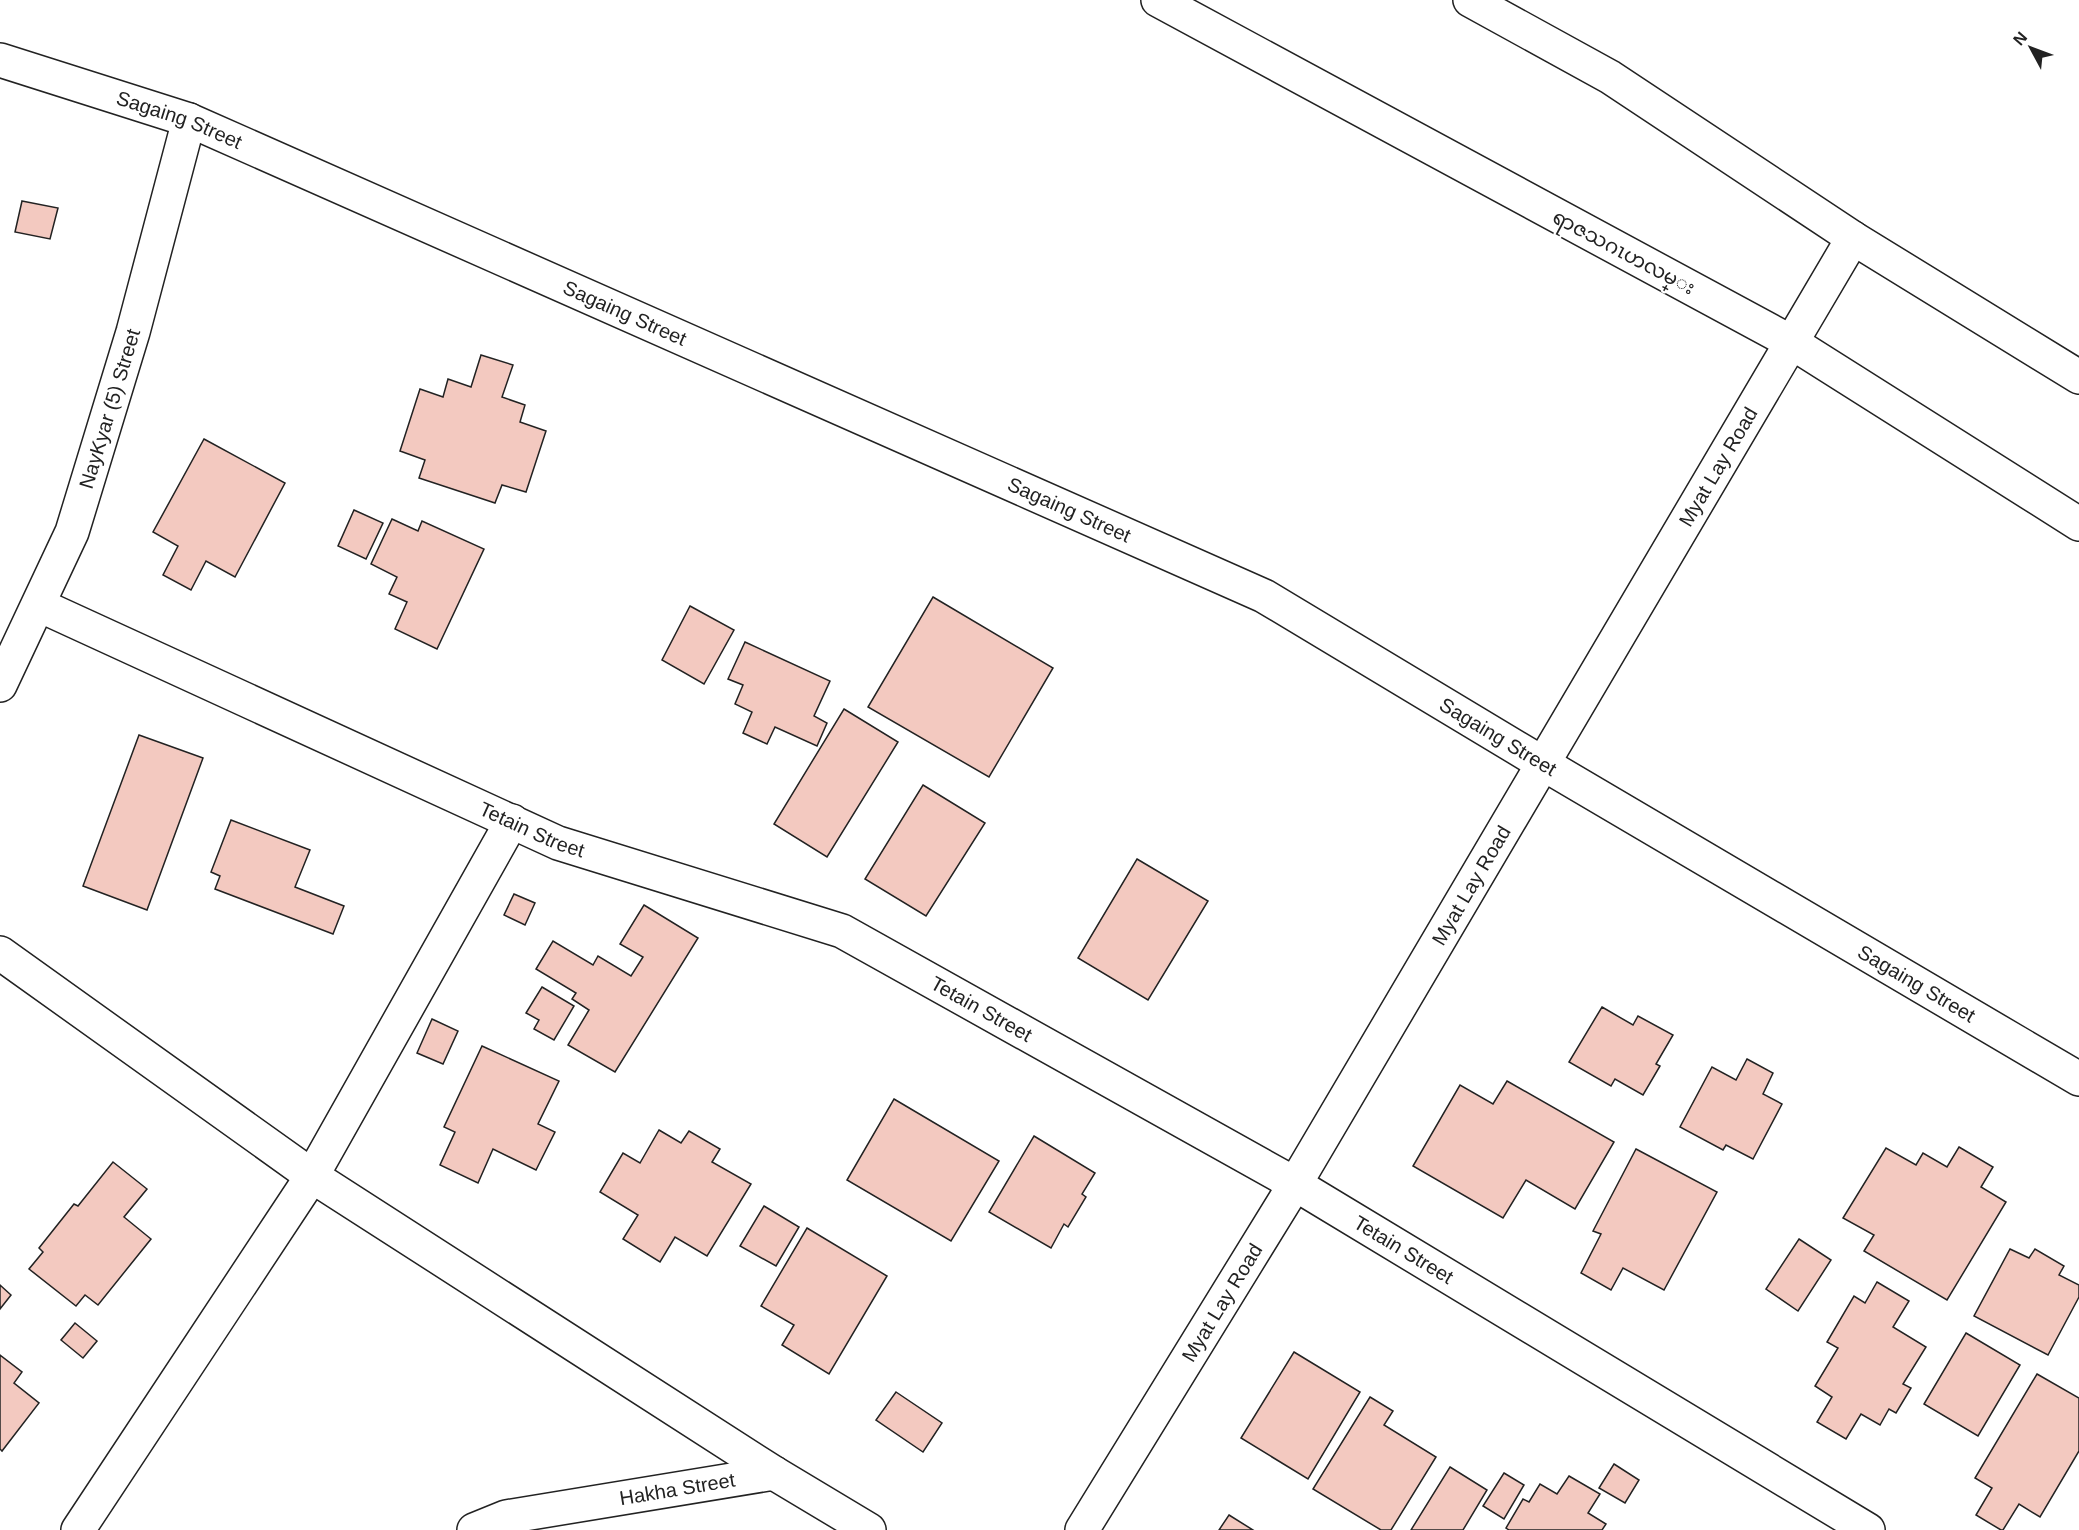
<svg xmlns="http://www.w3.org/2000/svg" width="2079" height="1530" viewBox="0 0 2079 1530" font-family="Helvetica,'Noto Sans Myanmar',sans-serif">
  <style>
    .building { fill: #f3c9c0; stroke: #222; stroke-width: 1.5 }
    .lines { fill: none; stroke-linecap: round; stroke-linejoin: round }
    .street-casing { stroke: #222; stroke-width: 36 }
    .primary-casing { stroke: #222; stroke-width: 36 }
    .street { stroke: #fff; stroke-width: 33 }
    .primary { stroke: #fff; stroke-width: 33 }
    .labels { text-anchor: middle; stroke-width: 4.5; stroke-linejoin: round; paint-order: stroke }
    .street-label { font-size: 20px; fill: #222; stroke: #fff }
  </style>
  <rect width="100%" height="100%" fill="#fff"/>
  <!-- building -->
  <g class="building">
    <polygon points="22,201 58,208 50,239 15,232"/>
    <polygon points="481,355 513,365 502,397 525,405 520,422 546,431 526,492 502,485 495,503 419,478 425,460 400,451 420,389 443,397 448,379 471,387"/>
    <polygon points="204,439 285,483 235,577 206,561 191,590 163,575 178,546 153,532"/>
    <polygon points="354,510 383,523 366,559 338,546"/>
    <polygon points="392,519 418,531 422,521 484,549 437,649 395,629 407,602 389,594 397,577 371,564"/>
    <polygon points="933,597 1053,668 989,777 868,707"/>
    <polygon points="690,606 734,630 704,684 662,660"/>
    <polygon points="745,642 830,681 814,716 827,723 817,746 775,727 767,744 743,733 752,712 735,704 743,685 728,679"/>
    <polygon points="844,709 898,742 827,857 774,824"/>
    <polygon points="139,735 203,758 147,910 83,886"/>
    <polygon points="923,785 985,823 926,916 865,879"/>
    <polygon points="231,820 310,850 295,887 344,906 333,934 215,889 220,876 211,872"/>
    <polygon points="1137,859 1208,901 1148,1000 1078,958"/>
    <polygon points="514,894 535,903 525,925 504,915"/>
    <polygon points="644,905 698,938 615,1072 568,1045 589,1010 572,999 576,993 536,969 553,941 593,965 598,956 631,976 643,957 620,944"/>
    <polygon points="542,987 574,1006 554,1040 534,1029 539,1020 526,1013"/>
    <polygon points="1602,1007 1633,1025 1638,1016 1673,1035 1656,1064 1660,1066 1643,1095 1615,1079 1611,1086 1569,1062"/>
    <polygon points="432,1019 458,1031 443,1064 417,1053"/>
    <polygon points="482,1046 559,1081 538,1124 555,1132 536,1170 493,1149 478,1183 440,1165 455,1132 444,1127"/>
    <polygon points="1747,1059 1773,1073 1763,1094 1782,1104 1753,1159 1726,1145 1723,1150 1680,1127 1712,1067 1736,1080"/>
    <polygon points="1507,1081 1614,1142 1575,1209 1526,1180 1503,1218 1413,1166 1460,1085 1493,1104"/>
    <polygon points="894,1099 999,1161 951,1241 847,1180"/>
    <polygon points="659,1130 681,1143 689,1131 720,1149 712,1162 751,1184 707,1256 675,1237 660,1262 623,1239 638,1215 600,1192 623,1153 640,1163"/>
    <polygon points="1034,1136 1095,1173 1082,1194 1086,1197 1068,1227 1064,1224 1051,1248 989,1212"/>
    <polygon points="1959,1147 1993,1167 1981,1187 2006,1202 1947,1300 1864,1251 1874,1235 1843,1218 1886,1148 1916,1165 1923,1153 1947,1167"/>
    <polygon points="1636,1149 1717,1192 1664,1290 1623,1268 1611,1290 1581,1273 1601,1234 1593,1231"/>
    <polygon points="113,1162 147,1189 124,1217 151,1239 98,1305 85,1295 76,1306 29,1269 43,1252 39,1248 74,1204 78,1206"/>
    <polygon points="764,1206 799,1227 776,1266 740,1246"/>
    <polygon points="807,1228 887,1276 829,1374 782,1345 794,1325 761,1306"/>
    <polygon points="1799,1239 1831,1260 1798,1311 1766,1289"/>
    <polygon points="2010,1249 2029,1258 2035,1249 2064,1266 2059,1275 2079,1285 2079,1297 2048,1355 1974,1316"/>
    <polygon points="1877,1282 1909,1301 1893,1327 1926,1347 1903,1384 1911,1388 1896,1413 1889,1409 1880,1425 1861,1414 1846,1439 1817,1422 1832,1397 1815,1386 1838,1348 1827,1342 1854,1296 1865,1303"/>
    <polygon points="0,1285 11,1295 0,1309"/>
    <polygon points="75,1323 97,1341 83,1358 61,1340"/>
    <polygon points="1966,1333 2020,1365 1978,1436 1924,1404"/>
    <polygon points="1294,1352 1360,1392 1308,1479 1241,1438"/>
    <polygon points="0,1355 22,1372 14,1383 39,1403 2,1451 0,1449"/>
    <polygon points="2037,1374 2079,1398 2079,1451 2040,1517 2019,1504 2003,1530 2001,1530 1976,1515 1992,1488 1975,1478"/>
    <polygon points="896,1392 942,1423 923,1452 876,1420"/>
    <polygon points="1370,1397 1393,1411 1384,1425 1436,1457 1391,1530 1381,1530 1313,1489"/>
    <polygon points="1614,1464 1639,1480 1625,1503 1599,1488"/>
    <polygon points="1450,1467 1487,1490 1463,1530 1411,1530"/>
    <polygon points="1504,1473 1524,1485 1504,1519 1483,1506"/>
    <polygon points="1569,1476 1600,1494 1588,1513 1606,1524 1602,1530 1509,1530 1506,1528 1523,1499 1529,1502 1540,1484 1557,1494"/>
    <polygon points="1229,1515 1253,1530 1219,1530"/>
  </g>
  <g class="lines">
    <!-- street casing -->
    <g class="street-casing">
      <g id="street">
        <path id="s1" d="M0 60 189 120 1264 596 1542 763 2079 1079"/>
        <path id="s2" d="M39 605 558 843 842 931 1295 1184 1868 1530"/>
        <path id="s3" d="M0 685 72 532 133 332 189 120"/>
        <polyline points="0,953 312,1176 774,1473"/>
        <polyline points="78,1530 312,1176 512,821"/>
        <path id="s4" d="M474 1530 506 1517 774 1473 869 1530"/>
        <path id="s5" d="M1082 1530 1295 1184 1853 238"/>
      </g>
    </g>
    <!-- primary casing -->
    <g class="primary-casing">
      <g id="primary">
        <polyline points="1158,0 1791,342 2079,524"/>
        <polyline points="1470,0 1610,77 1853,238 2079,377"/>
      </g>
    </g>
    <!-- street -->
    <use href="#street" class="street"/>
    <!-- primary -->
    <use href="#primary" class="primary"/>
  </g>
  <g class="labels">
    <!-- street labels -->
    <g class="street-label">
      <text dy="7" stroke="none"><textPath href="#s1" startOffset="189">Sagaing Street</textPath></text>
      <text transform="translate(1624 252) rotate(28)" y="7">ရာဇသဂၤဟလမ္း</text>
      <text dy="7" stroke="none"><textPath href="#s1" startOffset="675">Sagaing Street</textPath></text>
      <text dy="7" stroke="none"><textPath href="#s3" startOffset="298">NayKyar (5) Street</textPath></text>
      <text dy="7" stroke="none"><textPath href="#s5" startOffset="1239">Myat Lay Road</textPath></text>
      <text dy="7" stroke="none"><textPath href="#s1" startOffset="1161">Sagaing Street</textPath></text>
      <text dy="7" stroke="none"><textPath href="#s1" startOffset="1647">Sagaing Street</textPath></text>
      <text dy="7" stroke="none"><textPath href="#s2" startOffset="542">Tetain Street</textPath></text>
      <text dy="7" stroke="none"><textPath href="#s5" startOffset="753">Myat Lay Road</textPath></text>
      <text dy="7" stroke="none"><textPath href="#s1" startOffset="2133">Sagaing Street</textPath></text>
      <text dy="7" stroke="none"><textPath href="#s2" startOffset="1028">Tetain Street</textPath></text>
      <text dy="7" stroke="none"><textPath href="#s2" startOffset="1514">Tetain Street</textPath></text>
      <text dy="7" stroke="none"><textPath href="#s5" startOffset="267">Myat Lay Road</textPath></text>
      <text dy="7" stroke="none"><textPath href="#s4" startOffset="208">Hakha Street</textPath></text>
    </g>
  </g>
  <!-- north arrow -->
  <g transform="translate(2031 48) rotate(311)" stroke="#ffffff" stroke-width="4.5" paint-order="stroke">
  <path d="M0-4.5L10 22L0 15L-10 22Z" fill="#222222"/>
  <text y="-9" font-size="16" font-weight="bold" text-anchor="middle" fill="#222222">N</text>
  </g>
</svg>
